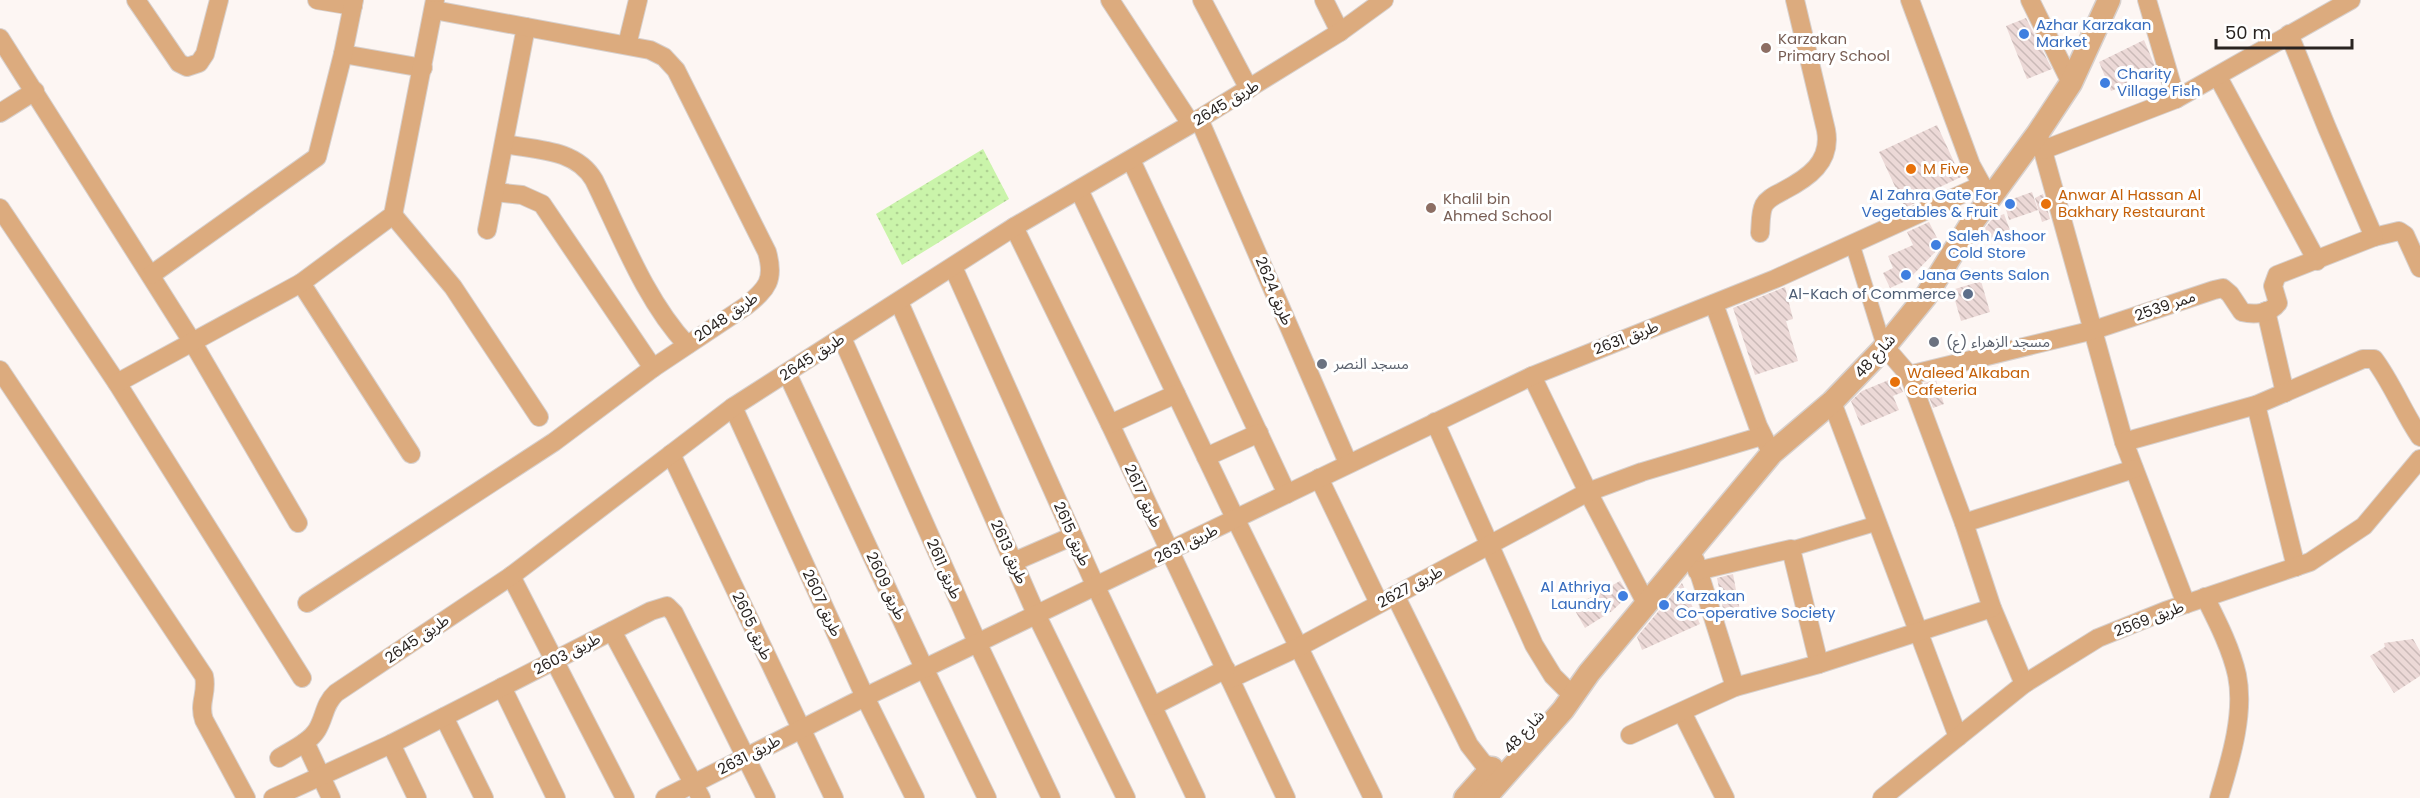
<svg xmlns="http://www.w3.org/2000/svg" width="2420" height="798" viewBox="0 0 2420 798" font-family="Poppins,'Noto Sans Arabic',sans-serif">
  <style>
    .park { fill: url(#park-dots) }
    .building { fill: url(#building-back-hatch) }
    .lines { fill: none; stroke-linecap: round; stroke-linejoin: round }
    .pedestrian-casing { stroke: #d7d0cd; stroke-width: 16 }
    .minor-casing { stroke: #d7d0cd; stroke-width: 20 }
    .tertiary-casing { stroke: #d7d0cd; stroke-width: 25 }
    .pedestrian { stroke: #dcab7e; stroke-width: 14 }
    .minor { stroke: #dcab7e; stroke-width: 18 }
    .tertiary { stroke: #dcab7e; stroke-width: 22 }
    .shop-dot { fill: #3f7fe0; stroke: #fff; stroke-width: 2 }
    .education-dot { fill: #8d6e63; stroke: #fff; stroke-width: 2 }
    .food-dot { fill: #e8710a; stroke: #fff; stroke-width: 2 }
    .service-dot { fill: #5c6f8a; stroke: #fff; stroke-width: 2 }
    .worship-dot { fill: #6b7280; stroke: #fff; stroke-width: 2 }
    .labels { text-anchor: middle; stroke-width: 6; stroke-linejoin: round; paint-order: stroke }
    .shop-label { font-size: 15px; fill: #366cbe; stroke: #fff; text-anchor: start }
    .education-label { font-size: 15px; fill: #785e54; stroke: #fff; text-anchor: start }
    .street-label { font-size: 15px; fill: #292320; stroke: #fff }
    .food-label { font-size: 15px; fill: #c56008; stroke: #fff; text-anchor: start }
    .service-label { font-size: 15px; fill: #4e5e75; stroke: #fff; text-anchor: end }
    .worship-label { font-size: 15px; fill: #5b616d; stroke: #fff; text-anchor: start }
  </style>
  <defs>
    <pattern id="park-dots" width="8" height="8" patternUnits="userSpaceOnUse" patternTransform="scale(1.5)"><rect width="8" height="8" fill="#caf4aa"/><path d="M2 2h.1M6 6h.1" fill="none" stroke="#aed192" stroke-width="1.8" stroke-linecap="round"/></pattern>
    <pattern id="building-back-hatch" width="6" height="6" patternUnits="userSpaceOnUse" patternTransform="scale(1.5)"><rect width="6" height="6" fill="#ecd9d7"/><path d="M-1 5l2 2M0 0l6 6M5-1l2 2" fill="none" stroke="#cabab8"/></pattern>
  </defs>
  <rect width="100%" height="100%" fill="#fdf6f3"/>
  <!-- park -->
  <polygon class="park" points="983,149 1009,199 902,265 876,214"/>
  <!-- building -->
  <g class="building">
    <polygon points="2026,18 2052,69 2027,79 2006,26"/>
    <polygon points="2144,40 2155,66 2126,79 2128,84 2111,91 2099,62"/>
    <polygon points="1937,125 1961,177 1917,198 1919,201 1905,208 1879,152"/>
    <polygon points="2032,192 2038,210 2009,220 2004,202"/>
    <polygon points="2043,194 2050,219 2042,222 2035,198"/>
    <polygon points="2004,214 2011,233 1989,241 1985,228 1993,218"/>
    <polygon points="1929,222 1941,246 1908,280 1890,288 1883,273 1893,268 1888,256 1913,245 1907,232"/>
    <polygon points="1981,281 1990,312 1961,321 1952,290"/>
    <polygon points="1785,287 1793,319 1786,321 1798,361 1755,375 1733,308"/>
    <polygon points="1896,377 1903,392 1893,396 1899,410 1861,426 1851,401 1862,391"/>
    <polygon points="1936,380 1944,404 1933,408 1924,383"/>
    <polygon points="1733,574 1740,611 1724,614 1717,578"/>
    <polygon points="1620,581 1629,595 1612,611 1585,628 1573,607"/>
    <polygon points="1682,583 1700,624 1642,650 1637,637"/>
    <polygon points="2413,639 2420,651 2420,676 2394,693 2370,656 2385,647 2384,643"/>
  </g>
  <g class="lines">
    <!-- pedestrian casing -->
    <g class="pedestrian-casing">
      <g id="pedestrian">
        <polyline points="1852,243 1884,346"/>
        <polyline points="1791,549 1878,523"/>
      </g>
    </g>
    <!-- minor casing -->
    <g class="minor-casing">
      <g id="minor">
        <polyline points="136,0 179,63 187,67 199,63 205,54 219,0"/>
        <polyline points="317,0 353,6"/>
        <polyline points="1110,0 1191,124"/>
        <polyline points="1202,0 1249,89"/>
        <polyline points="1324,0 1340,32"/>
        <polyline points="1910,0 1971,165 1982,185 1989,192"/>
        <polyline points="2030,0 2071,83"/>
        <polyline points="2147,0 2176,99"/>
        <polyline points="2289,34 2327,128 2374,237 2399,231 2405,235 2420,268"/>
        <polyline points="0,38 193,343 298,523"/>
        <polyline points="627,45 638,0"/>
        <polyline points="343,54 423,68"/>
        <polyline points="2218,77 2317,261"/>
        <polyline points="0,113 35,91"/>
        <polyline points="1199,119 1348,463"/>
        <polyline points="2038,133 2124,442 2186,604"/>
        <path d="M504 144C537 150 576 149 594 180 621 235 645 300 687 345"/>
        <polyline points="2043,150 2176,99 2351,0"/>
        <polyline points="1131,160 1287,494"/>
        <polyline points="1079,190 1236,520 1373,798"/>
        <polyline points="495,192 522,195 542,204 653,368"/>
        <polyline points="0,208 117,383 302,678"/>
        <polyline points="393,215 453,287 539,417"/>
        <polyline points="1014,227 1110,424 1286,798"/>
        <polyline points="487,230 526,27"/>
        <path d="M1760 233C1761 224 1760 213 1764 205 1768 198 1776 195 1783 191 1808 178 1832 162 1826 130L1795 0"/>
        <polyline points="953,267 1096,587 1196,798"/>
        <polyline points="151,275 317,157 343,54 354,0"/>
        <polyline points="301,283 411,454"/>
        <polyline points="899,302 1037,616 1126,798"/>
        <polyline points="1714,304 1758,426 1768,446"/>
        <polyline points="2266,311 2285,393"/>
        <polyline points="842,338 978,644 1051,798"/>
        <polyline points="1884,346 1909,375 1964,523 1992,608 2024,684"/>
        <path d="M0 370 204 676C208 693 198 703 204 720L246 798"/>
        <polyline points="787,373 925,670 987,798"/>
        <path d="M1909 375 2094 330 2214 290 2223 288 2230 294 2242 312C2254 315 2270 314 2278 303L2273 286 2277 275 2374 237"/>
        <polyline points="1532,376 1588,492 1647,605"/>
        <polyline points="117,383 301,283 393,215 435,0"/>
        <polyline points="1832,402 1958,737"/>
        <polyline points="2256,405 2296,567"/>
        <polyline points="733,407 865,697 915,798"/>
        <polyline points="1435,422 1534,645 1553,676 1566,689"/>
        <polyline points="1110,424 1176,394"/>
        <path d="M2124 442 2256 405 2363 359H2374C2392 383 2403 412 2420 437"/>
        <polyline points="671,454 834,798"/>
        <polyline points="1206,457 1259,433"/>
        <polyline points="1319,478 1379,603"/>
        <polyline points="1964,523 2134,469"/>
        <polyline points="1695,560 1735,687"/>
        <polyline points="1013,562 1073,536"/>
        <polyline points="1697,571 1791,549 1819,664"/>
        <polyline points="511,576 625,798"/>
        <polyline points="1395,595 1469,745 1483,763 1493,768"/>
        <path d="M2205 597C2217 621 2231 648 2237 675 2245 714 2230 761 2219 798"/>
        <path d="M307 603 554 442 653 368 746 306C767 289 775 280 767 252L676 70 664 57 650 50 434 10"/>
        <polyline points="612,631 701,798"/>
        <polyline points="1230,679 1299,647 1588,492 1642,472 1762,436"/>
        <polyline points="502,687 556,798"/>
        <polyline points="1153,706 1226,669"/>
        <polyline points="1682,712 1725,798"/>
        <polyline points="444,717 484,798"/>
        <polyline points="1630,735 1735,687 1819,664 1992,608"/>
        <polyline points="305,742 331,798"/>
        <polyline points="391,744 417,798"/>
        <path d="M279 758C291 750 309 743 317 730 325 717 324 704 336 693L511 576 733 407 1014 227 1191 124 1340 32 1384 0"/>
        <polyline points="273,798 391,744 651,611 667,606 674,613 766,798"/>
        <polyline points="665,798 865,697 1532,376 1775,279 1982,185"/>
        <polyline points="1882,798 2024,684 2098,638 2165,611 2310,562 2364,526 2420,459"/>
      </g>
    </g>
    <!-- tertiary casing -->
    <g class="tertiary-casing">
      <g id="tertiary">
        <polyline points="1465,798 1492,768"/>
        <polyline points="1485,798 1563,710 1589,673 1772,453 1832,402 1882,350 1926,296 1969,227 2038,133 2071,83 2109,0"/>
      </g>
    </g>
    <!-- pedestrian -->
    <use href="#pedestrian" class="pedestrian"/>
    <!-- minor -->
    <use href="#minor" class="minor"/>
    <!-- tertiary -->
    <use href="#tertiary" class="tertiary"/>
  </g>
  <!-- markers -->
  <g class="shop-dot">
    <circle cx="2024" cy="34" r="6"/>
    <circle cx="2105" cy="83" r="6"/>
    <circle cx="2010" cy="204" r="6"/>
    <circle cx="1936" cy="245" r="6"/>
    <circle cx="1906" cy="275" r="6"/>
    <circle cx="1623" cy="596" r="6"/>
    <circle cx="1664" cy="605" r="6"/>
  </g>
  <g class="education-dot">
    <circle cx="1766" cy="48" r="6"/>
    <circle cx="1431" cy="208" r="6"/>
  </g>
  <g class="food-dot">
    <circle cx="1911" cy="169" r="6"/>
    <circle cx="2046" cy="204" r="6"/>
    <circle cx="1895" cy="382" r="6"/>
  </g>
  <circle class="service-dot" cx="1968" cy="294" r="6"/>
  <g class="worship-dot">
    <circle cx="1934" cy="342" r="6"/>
    <circle cx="1322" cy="364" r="6"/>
  </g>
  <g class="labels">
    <!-- shop labels -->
    <g class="shop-label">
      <text x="2036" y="30">Azhar Karzakan<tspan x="2036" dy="17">Market</tspan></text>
      <text x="2117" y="79">Charity<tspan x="2117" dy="17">Village Fish</tspan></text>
      <text x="1998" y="200" text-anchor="end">Al Zahra Gate For<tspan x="1998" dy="17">Vegetables &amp; Fruit</tspan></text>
      <text x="1948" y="241">Saleh Ashoor<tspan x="1948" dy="17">Cold Store</tspan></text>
      <text x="1918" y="280">Jana Gents Salon</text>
      <text x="1611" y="592" text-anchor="end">Al Athriya<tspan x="1611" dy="17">Laundry</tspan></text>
      <text x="1676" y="601">Karzakan<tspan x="1676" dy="17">Co-operative Society</tspan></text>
    </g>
    <!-- education labels -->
    <g class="education-label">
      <text x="1778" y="44">Karzakan<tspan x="1778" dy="17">Primary School</tspan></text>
      <text x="1443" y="204">Khalil bin<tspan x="1443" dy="17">Ahmed School</tspan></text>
    </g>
    <!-- street labels -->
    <g class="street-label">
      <text transform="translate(1226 103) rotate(-31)" y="5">طريق 2645</text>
      <text transform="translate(1274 291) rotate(67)" y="5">طريق 2624</text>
      <text transform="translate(2165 306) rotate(-19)" y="5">ممر 2539</text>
      <text transform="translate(726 317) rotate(-35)" y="5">طريق 2048</text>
      <text transform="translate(1626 338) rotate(-21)" y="5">طريق 2631</text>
      <text transform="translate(1875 356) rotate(-48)" y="5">شارع 48</text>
      <text transform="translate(812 357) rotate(-33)" y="5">طريق 2645</text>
      <text transform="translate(1143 496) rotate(65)" y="5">طريق 2617</text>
      <text transform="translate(1072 534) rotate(66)" y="5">طريق 2615</text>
      <text transform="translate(1186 544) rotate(-26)" y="5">طريق 2631</text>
      <text transform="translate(1009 552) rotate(66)" y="5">طريق 2613</text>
      <text transform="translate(944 569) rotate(66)" y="5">طريق 2611</text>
      <text transform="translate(886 586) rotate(65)" y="5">طريق 2609</text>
      <text transform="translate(1410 587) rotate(-28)" y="5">طريق 2627</text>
      <text transform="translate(822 603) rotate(65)" y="5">طريق 2607</text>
      <text transform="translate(2149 619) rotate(-21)" y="5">طريق 2569</text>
      <text transform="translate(752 626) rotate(65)" y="5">طريق 2605</text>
      <text transform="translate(417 639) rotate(-34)" y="5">طريق 2645</text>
      <text transform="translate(567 654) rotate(-27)" y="5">طريق 2603</text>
      <text transform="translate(1524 732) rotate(-48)" y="5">شارع 48</text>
      <text transform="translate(749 755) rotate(-27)" y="5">طريق 2631</text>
    </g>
    <!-- food labels -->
    <g class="food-label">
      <text x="1923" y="174">M Five</text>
      <text x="2058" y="200">Anwar Al Hassan Al<tspan x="2058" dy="17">Bakhary Restaurant</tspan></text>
      <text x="1907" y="378">Waleed Alkaban<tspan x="1907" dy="17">Cafeteria</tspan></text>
    </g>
    <!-- service labels -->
    <g class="service-label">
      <text x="1956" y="299">Al-Kach of Commerce</text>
    </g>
    <!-- worship labels -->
    <g class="worship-label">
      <text x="1946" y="347">مسجد الزهراء (ع)</text>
      <text x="1334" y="369">مسجد النصر</text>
    </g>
  </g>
  <!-- scale -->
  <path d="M2216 39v9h136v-9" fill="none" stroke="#292320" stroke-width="3"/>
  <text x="2225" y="39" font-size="18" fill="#292320" stroke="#ffffff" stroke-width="4.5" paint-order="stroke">50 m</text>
</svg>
